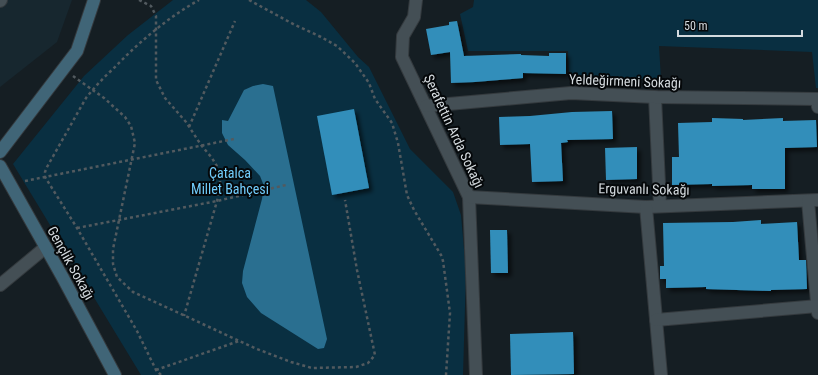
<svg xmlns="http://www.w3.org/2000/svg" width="818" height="375" viewBox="0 0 818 375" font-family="'Roboto Condensed',sans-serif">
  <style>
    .built { fill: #17272f }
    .green { fill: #092f41 }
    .water { fill: #2a6f90 }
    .building { fill: #328eba; filter: url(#shadow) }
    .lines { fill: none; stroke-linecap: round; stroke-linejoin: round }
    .minor-casing { stroke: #343a3e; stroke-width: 14 }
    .secondary-casing { stroke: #343a3e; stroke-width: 14 }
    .path { stroke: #525a5f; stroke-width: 2.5; stroke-dasharray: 3 3; stroke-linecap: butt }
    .minor { stroke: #444f55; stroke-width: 12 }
    .secondary { stroke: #406577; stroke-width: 12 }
    .labels { text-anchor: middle; stroke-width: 4; stroke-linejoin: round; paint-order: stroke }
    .street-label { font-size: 14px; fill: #d4dade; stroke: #05080a }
    .park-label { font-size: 14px; fill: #72cdfc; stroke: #05080a }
  </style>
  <defs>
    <filter id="shadow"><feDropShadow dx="3.5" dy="3.5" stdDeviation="2" flood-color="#0009"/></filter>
  </defs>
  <rect width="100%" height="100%" fill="#151e23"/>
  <!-- built -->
  <polygon class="built" points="0,0 72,0 57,42 0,87"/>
  <!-- green -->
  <g class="green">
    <polygon points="173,0 306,0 321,12 358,57 369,67 410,149 453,192 461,215 466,272 463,375 141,375 13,164 84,76 128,35"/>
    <polygon points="474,0 818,0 818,88 816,88 812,52 659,46 661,79 569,79 568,51 468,51 460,14 473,7"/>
  </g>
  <!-- water -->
  <polygon class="water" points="263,84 273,86 327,339 324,348 318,349 261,313 247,297 242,283 243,271 262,199 264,186 260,176 245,160 228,145 222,133 222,120 228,121 244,90 253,86"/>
  <!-- building -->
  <g class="building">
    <polygon points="457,21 464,56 521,54 521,55 549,56 549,53 566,53 566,74 523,73 523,78 475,82 451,83 450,52 431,55 426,29 449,25 449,22"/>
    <polygon points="354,109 369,188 332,195 317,116"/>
    <polygon points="612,111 613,139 567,140 568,142 561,143 563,181 532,182 530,144 500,145 499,117 530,116 572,112"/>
    <polygon points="712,118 743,119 743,120 783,118 783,121 816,120 817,147 785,148 785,189 752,189 752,185 712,186 712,184 672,185 672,157 679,157 678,123 712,122"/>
    <polygon points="637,147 637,179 606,180 605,148"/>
    <polygon points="761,220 761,224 797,222 799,260 806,260 807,289 771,290 771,291 706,289 706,287 666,288 666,279 660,279 660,266 664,266 663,223 733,222"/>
    <polygon points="490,230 507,230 508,273 491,273"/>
    <polygon points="573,332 574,374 511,375 510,334"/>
  </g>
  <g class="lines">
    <!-- minor casing -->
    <g class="minor-casing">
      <g id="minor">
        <polyline points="416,0 414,17 403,36 402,57 469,197 476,375"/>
        <polyline points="0,1 1,0"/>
        <polyline points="655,97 660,206"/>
        <polyline points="426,106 571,93 655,97 817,99 818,107"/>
        <polyline points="469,197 646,207 818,200"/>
        <polyline points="808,201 818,313"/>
        <polyline points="646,207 661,375"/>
        <polyline points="0,285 46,247"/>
        <polyline points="656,320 818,306"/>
      </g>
    </g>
    <!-- secondary casing -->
    <g class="secondary-casing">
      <g id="secondary">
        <polyline points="0,152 77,51 94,0"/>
        <polyline points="0,166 63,278 115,375"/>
      </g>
    </g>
    <!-- path -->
    <g class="path">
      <polyline points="139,0 151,6 156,16 156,80 165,98 186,122 201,145 212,158 218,168 220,176 220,189 217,201 184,316"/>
      <polyline points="249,0 295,25 321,37 337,46 355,63 369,83 375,99 392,123 398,143 407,195 414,210 441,255 443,261 450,313 446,375"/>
      <polyline points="73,76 104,98 125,117 131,126 135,143 113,249 113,264 117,277 133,292 257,349 291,362 312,368 356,367 368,363 375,355 357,270 345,200"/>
      <polyline points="189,127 235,21"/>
      <polyline points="25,181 234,139"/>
      <polyline points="77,228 217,201 286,185"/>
      <polyline points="156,370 239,341"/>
      <path d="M161 375 156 370 137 331 77 228 45 177V172L47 167 86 98C94 88 103 78 113 69 138 43 167 18 199 0"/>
    </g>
    <!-- minor -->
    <use href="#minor" class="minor"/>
    <!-- secondary -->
    <use href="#secondary" class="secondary"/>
  </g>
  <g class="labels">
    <!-- street labels -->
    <g class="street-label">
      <text transform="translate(625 81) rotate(2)" y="5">Yeldeğirmeni Sokağı</text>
      <text transform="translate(454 131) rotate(65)" y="5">Şerafettin Arda Sokağı</text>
      <text transform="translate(644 189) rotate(1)" y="5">Erguvanlı Sokağı</text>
      <text transform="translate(71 263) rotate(61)" y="5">Gençlik Sokağı</text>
    </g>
    <!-- park labels -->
    <g class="park-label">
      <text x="230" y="178">Çatalca<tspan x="230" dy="16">Millet Bahçesi</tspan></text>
    </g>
  </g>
  <!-- scale -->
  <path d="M678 30v6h124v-6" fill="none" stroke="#d4dade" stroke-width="2"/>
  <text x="684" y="30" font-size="12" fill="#d4dade" stroke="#05080a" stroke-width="3" paint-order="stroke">50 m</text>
</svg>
